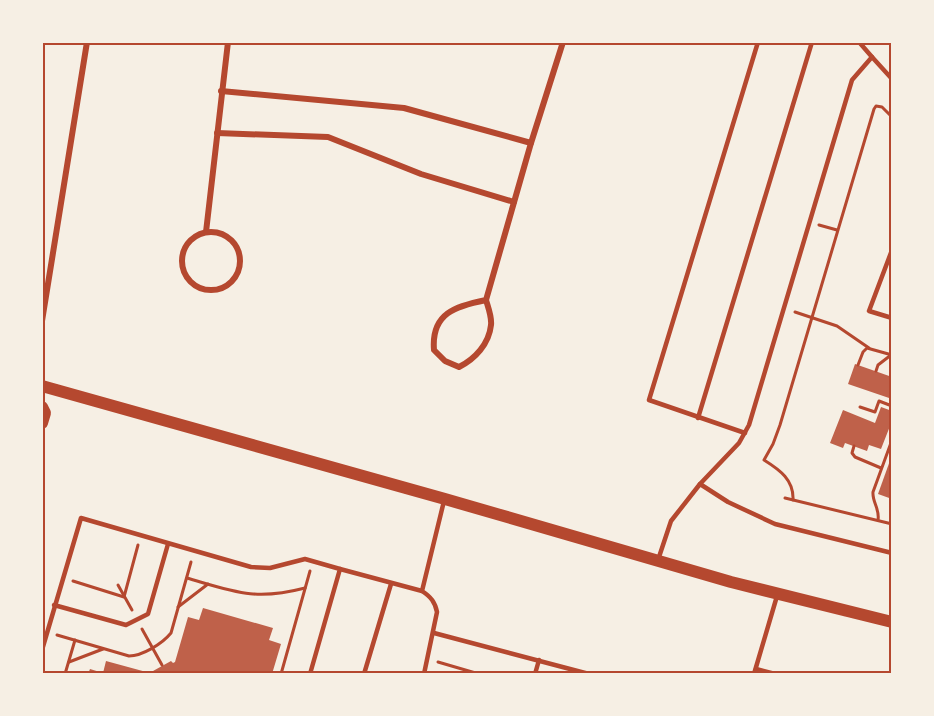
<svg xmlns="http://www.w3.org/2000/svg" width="934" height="716" viewBox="0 0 934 716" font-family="'Fira Sans Condensed',sans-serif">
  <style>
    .building { fill: #bf614a }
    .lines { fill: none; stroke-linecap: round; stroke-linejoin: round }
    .path { stroke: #b5482f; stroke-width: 3 }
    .service { stroke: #b5482f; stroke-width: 4.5 }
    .minor { stroke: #b5482f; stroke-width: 6 }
    .secondary { stroke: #b5482f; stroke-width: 12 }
    .neatline { fill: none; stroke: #b5482f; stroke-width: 2 }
  </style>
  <rect width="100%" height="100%" fill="#f6efe4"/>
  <!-- building -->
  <g class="building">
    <polygon points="855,364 892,377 892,399 848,384"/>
    <polygon points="881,407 892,411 892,421 881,449 869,445 867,451 845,443 843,448 830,443 843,410 875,423"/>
    <polygon points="892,455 892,499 878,494"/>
    <polygon points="203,608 273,628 269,640 281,644 272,674 155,674 153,671 171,661 173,663 175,662 188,617 199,620"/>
    <polygon points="106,661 150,673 150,674 88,674 90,669 103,673"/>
  </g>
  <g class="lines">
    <!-- path -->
    <g class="path">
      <polyline points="819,225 837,230"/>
      <polyline points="795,312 837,326 869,348"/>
      <polyline points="858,365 863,352 867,348 892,355"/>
      <polyline points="876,371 878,365 891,355"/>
      <polyline points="860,407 875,412 879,401 892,406"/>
      <polyline points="854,446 852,453 855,457 881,468"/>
      <polyline points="785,498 892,524"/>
      <path d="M793 500C794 480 780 470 764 460L773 444 780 425 874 109 876 106 882 107 892 117"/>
      <path d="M878 520C880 509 872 502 873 492L892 440"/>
      <path d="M187 578C235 592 255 601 305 588"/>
      <polyline points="73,581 124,597 138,545"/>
      <polyline points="118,585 132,610"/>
      <polyline points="178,607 208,584"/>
      <polyline points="142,629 162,665"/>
      <path d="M57 635 129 656C142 656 162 644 171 633L191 562"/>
      <polyline points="69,662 103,649"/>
      <polyline points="438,662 479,674"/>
      <polyline points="65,674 75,640"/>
      <polyline points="281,674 310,571"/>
    </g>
    <!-- service -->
    <g class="service">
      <polyline points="872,57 892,79"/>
      <polyline points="892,250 869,311 892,318"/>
      <polyline points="698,418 812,42"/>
      <polyline points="745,433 649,400 758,42"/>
      <polyline points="700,484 739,443 749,425 852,80 872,57 859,42"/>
      <polyline points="658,560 671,521 700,484 728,502 775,524 892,553"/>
      <polyline points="340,569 422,591"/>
      <polyline points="54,605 126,625 148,614 168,544"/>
      <polyline points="434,633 589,674"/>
      <polyline points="42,650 81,518 251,567 270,568 305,559 340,569 310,674"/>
      <polyline points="756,669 775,674"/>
      <polyline points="364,674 391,584"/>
      <path d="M424 674 437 612C435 602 431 597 422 591L444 501"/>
      <polyline points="535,674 539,660"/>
      <polyline points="754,674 777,596"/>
    </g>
    <!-- minor -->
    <g class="minor">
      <polyline points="221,91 404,108 531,143"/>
      <polyline points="217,133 328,137 421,174 514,202"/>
      <polyline points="206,232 228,42"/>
      <circle cx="211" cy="261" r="29"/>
      <path d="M486 300C456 306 431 313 434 350L445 361 459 367C475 359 489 344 491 325 492 317 488 307 486 300L531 143 563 42"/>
      <polyline points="42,321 87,42"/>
    </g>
    <!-- secondary -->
    <g class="secondary">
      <polyline points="42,386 445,499 731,582 892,622"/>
      <polyline points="42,407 45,413 42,423"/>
    </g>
  </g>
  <!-- border -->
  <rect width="934" height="716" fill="none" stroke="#f6efe4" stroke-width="87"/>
  <rect x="44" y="44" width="846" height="628" class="neatline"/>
</svg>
